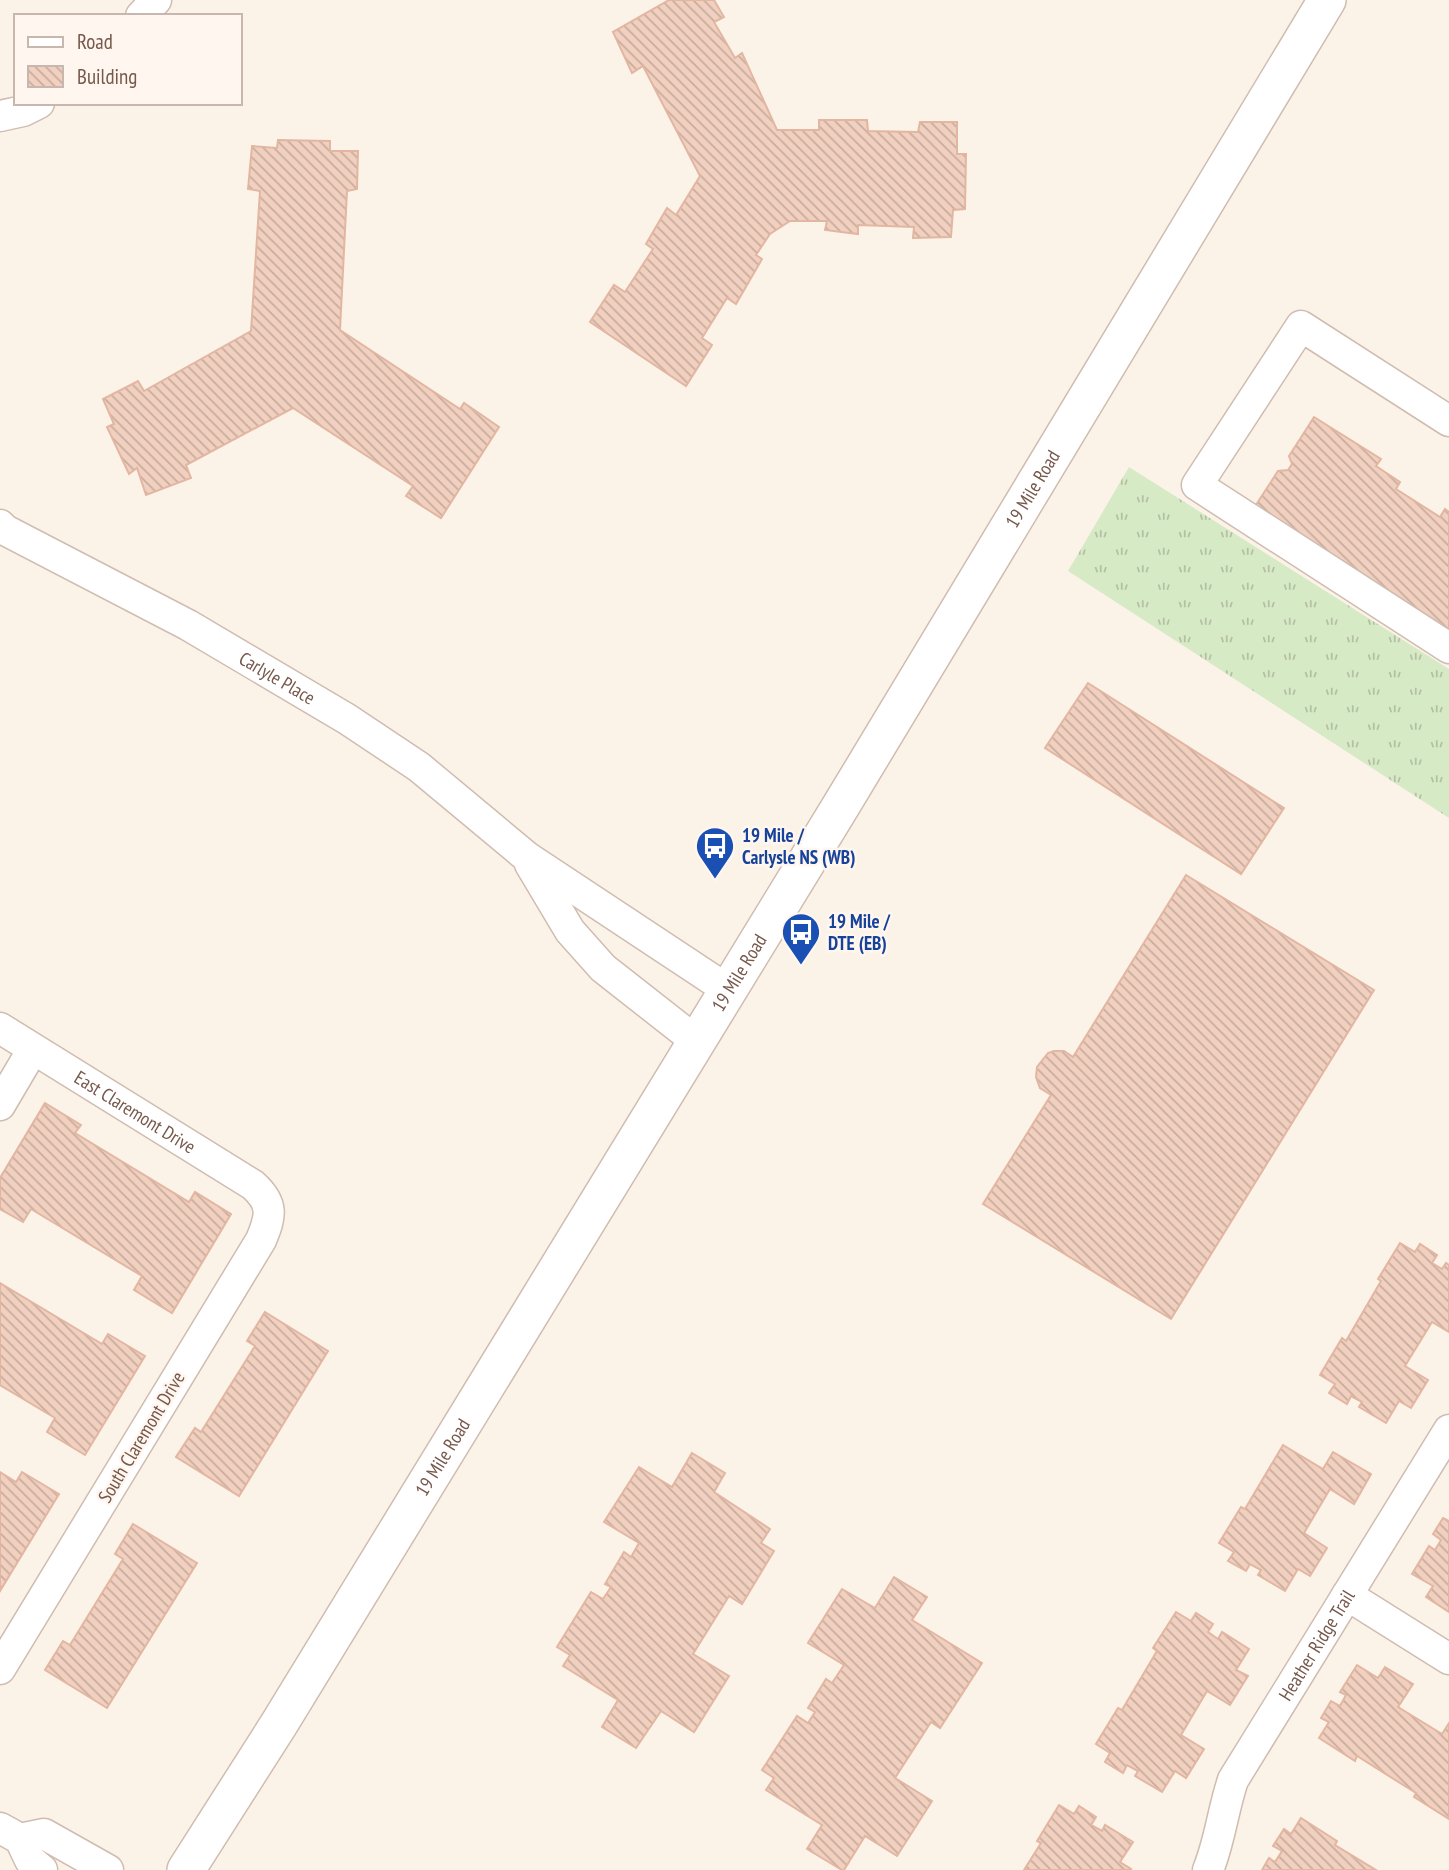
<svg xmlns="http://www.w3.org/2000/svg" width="1449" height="1870" viewBox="0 0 1449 1870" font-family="'PT Sans Narrow',sans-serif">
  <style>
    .grass { fill: url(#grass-tufts) }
    .building { fill: url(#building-back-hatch); stroke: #e3b6a1; stroke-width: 2 }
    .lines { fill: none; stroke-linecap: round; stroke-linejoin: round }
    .minor-casing { stroke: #d0bcb0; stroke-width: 33 }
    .tertiary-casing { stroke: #d0bcb0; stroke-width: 40 }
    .minor { stroke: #fff; stroke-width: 30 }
    .tertiary { stroke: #fff; stroke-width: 37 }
    .labels { text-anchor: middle; stroke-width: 5; stroke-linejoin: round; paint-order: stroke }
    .street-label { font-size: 19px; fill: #76584c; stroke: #fff7ef }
    .transit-label { font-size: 19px; font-weight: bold; fill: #164399; stroke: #fff7ef; text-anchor: start }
  </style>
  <defs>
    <pattern id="grass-tufts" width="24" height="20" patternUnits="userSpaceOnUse" patternTransform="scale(1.75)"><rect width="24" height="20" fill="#d7eac6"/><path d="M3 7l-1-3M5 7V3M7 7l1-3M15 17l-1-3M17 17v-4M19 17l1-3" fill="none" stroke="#b3c0a3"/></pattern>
    <pattern id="building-back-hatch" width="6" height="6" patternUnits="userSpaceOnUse" patternTransform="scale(1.75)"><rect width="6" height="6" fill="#f1d0c0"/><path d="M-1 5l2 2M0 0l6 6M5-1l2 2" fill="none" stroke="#c8ac9e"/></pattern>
  </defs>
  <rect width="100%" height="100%" fill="#fcf3e8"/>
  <!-- grass -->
  <polygon class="grass" points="1129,467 1449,669 1449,818 1068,571"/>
  <!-- building -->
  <g class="building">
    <polygon points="669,0 714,0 724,17 714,22 735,58 742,53 777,130 819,130 819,120 867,120 868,131 918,132 920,122 957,122 957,154 966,154 965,209 953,210 951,237 913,238 914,227 858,225 858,234 825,230 827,221 790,221 770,234 756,255 762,259 736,304 727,298 702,338 712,345 686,386 590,322 614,285 625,292 653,249 646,244 667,208 676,215 700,176 643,66 632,73 613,32"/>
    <polygon points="278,140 330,141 330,151 358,151 357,189 347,191 340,330 460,409 464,403 499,427 441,518 406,496 413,486 293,408 186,465 191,478 146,495 137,468 129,474 107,427 114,424 103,399 138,381 144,391 251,331 260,191 248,189 252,146 277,148"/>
    <polygon points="1314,417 1381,459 1376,466 1400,482 1396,489 1440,517 1445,509 1449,512 1449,635 1254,508 1278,471 1288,470 1292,464 1289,456"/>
    <polygon points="1088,683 1284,808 1241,874 1045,748"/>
    <polygon points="1186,875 1374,990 1171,1319 983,1204 1051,1095 1040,1088 1036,1077 1037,1067 1048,1053 1054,1051 1064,1051 1073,1057"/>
    <polygon points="45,1103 81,1125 75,1133 189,1202 195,1192 231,1214 172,1313 134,1290 142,1276 31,1209 23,1222 0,1209 0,1178"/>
    <polygon points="1400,1243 1415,1252 1420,1244 1437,1255 1432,1263 1442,1269 1446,1263 1449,1265 1449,1332 1432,1322 1405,1366 1428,1380 1411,1408 1399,1401 1386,1423 1359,1407 1362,1402 1351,1396 1347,1404 1329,1393 1335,1384 1320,1375 1342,1338 1346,1341 1381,1281 1378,1279"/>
    <polygon points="0,1283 102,1344 108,1334 145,1356 85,1455 47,1432 55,1418 0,1385"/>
    <polygon points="265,1312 328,1351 239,1496 176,1457 195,1428 201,1432 255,1346 247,1341"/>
    <polygon points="1283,1445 1323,1469 1333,1452 1371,1474 1354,1504 1330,1489 1304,1533 1327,1548 1310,1576 1298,1569 1285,1591 1258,1575 1261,1570 1250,1564 1246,1571 1228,1561 1234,1552 1219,1543 1241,1507 1245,1509"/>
    <polygon points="692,1453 725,1473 714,1492 770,1529 761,1543 774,1551 742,1604 729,1596 693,1654 729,1676 694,1732 661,1711 636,1748 602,1727 618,1700 563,1666 570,1655 557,1647 591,1592 603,1599 611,1587 605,1584 624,1552 631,1557 639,1543 604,1522 639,1467 672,1487"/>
    <polygon points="0,1472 16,1482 22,1472 59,1494 0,1591"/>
    <polygon points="1443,1518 1449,1521 1449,1612 1426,1597 1433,1586 1412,1574 1429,1546 1435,1550 1441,1540 1433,1534"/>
    <polygon points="133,1524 197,1563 107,1708 45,1670 63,1641 70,1645 123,1559 115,1554"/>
    <polygon points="894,1577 927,1597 912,1620 982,1663 940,1728 931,1722 895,1778 932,1801 897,1856 865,1836 844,1870 842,1870 807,1849 822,1825 766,1790 774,1778 762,1770 797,1716 808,1723 815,1712 808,1708 826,1679 832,1683 844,1665 808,1643 842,1589 875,1608"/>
    <polygon points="1176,1612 1191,1621 1196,1613 1213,1624 1208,1632 1218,1639 1222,1632 1249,1649 1236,1670 1248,1676 1230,1705 1207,1691 1181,1735 1204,1749 1186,1778 1175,1771 1162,1792 1135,1776 1138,1771 1127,1765 1123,1773 1105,1762 1110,1753 1096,1744 1118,1708 1122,1710 1157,1651 1153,1648"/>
    <polygon points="1357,1665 1378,1678 1385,1667 1413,1684 1398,1707 1442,1734 1449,1723 1449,1819 1414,1797 1416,1793 1357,1756 1355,1761 1319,1738 1329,1722 1321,1718 1331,1701 1340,1706 1346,1695 1340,1692"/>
    <polygon points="1059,1805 1074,1814 1079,1806 1096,1817 1091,1825 1102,1831 1105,1825 1133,1842 1120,1862 1131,1869 1130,1870 1024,1870 1041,1843 1037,1841"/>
    <polygon points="1301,1818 1337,1841 1335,1845 1376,1870 1262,1870 1269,1858 1275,1862 1282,1851 1273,1846 1284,1829 1291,1834"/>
  </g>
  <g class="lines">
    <!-- minor casing -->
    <g class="minor-casing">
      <g id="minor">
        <polyline points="141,16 156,0"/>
        <polyline points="0,116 23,111 39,103"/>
        <polyline points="1449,421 1301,326 1197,485 1449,648"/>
        <path id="s1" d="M0 525 5 530 188 625 347 719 419 767 527 857 728 990"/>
        <polyline points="530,864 570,931 603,968 696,1041"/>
        <path id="s2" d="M0 1028 253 1185C274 1204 271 1216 261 1240L0 1669"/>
        <polyline points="0,1105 33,1049"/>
        <polyline points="1347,1595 1449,1659"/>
        <polyline points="0,1828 20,1839 30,1860 42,1870"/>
        <polyline points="20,1839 44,1834 108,1870"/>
        <path id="s3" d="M1208 1870C1220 1841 1223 1809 1233 1780L1449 1430"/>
      </g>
    </g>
    <!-- tertiary casing -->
    <g class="tertiary-casing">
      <g id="tertiary">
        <path id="s4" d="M186 1870 279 1724 839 809 1327 0"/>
      </g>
    </g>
    <!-- minor -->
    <use href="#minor" class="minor"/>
    <!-- tertiary -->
    <use href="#tertiary" class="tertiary"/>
  </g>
  <!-- icons -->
  <defs>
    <g id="bus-pin" transform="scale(2.0125)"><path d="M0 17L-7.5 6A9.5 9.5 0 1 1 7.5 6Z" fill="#1a4fb4" stroke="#fff7ef"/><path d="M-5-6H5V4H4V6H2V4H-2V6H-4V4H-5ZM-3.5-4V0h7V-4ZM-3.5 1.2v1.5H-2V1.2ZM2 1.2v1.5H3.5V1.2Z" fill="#fff"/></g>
  </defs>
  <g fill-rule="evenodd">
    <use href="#bus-pin" x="715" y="846"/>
    <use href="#bus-pin" x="801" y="932"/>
  </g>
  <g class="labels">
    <!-- street labels -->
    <g class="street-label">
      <text dy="7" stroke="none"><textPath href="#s4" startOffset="1620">19 Mile Road</textPath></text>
      <text dy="7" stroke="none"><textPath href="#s1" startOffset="317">Carlyle Place</textPath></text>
      <text dy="7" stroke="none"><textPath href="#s4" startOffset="1054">19 Mile Road</textPath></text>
      <text dy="7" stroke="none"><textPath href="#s2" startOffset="159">East Claremont Drive</textPath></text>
      <text transform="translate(141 1437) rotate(-59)" y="7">South Claremont Drive</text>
      <text dy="7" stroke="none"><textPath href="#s4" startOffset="486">19 Mile Road</textPath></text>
      <text dy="7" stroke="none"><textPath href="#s3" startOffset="252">Heather Ridge Trail</textPath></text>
    </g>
    <!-- transit labels -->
    <g class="transit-label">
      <text x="742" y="842">19 Mile /<tspan x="742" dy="22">Carlysle NS (WB)</tspan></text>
      <text x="828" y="928">19 Mile /<tspan x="828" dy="22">DTE (EB)</tspan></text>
    </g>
  </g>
  <!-- legend -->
  <rect x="14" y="14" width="228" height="91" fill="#fff7ef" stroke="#c8b7ae" stroke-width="2"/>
  <rect x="28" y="37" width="35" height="10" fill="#ffffff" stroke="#c8b7ae" stroke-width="2"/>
  <text x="77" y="49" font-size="21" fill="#76584c">Road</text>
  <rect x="28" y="66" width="35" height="21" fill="url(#building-back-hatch)" stroke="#c8b7ae" stroke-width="2"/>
  <text x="77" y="84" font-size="21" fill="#76584c">Building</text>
</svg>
